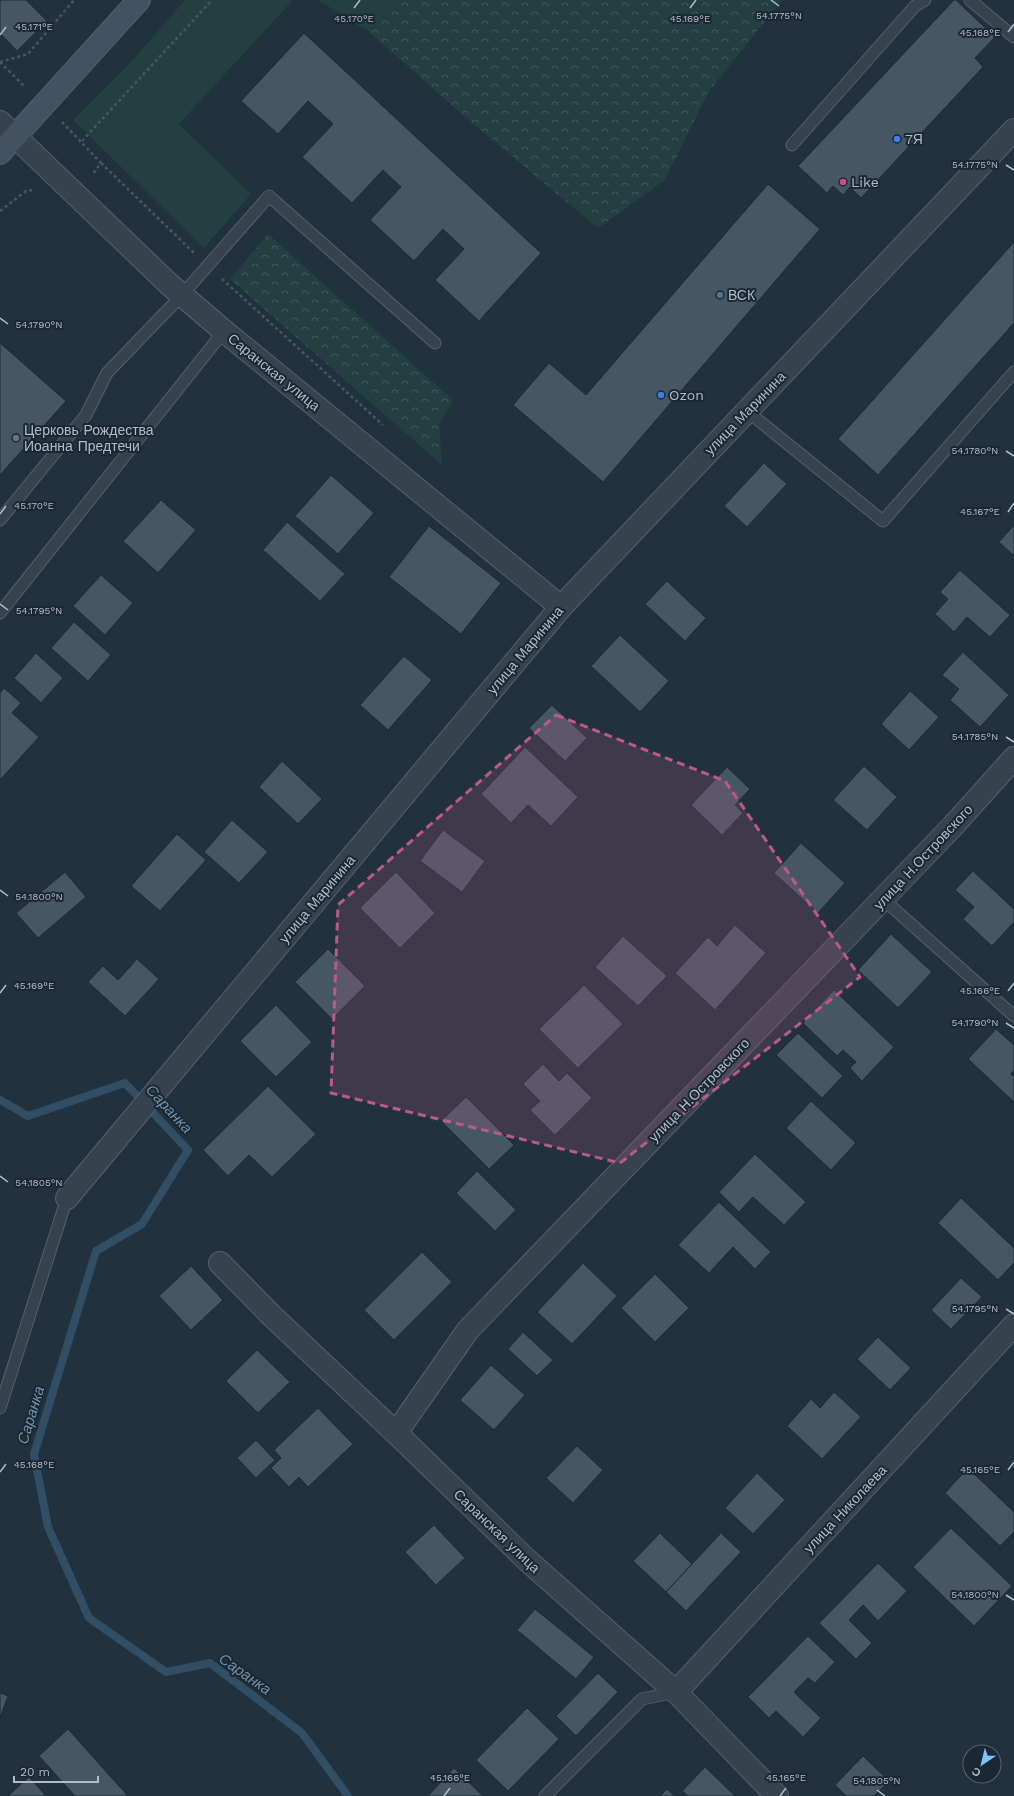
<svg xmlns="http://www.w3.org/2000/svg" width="1014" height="1796" viewBox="0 0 1014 1796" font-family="'Work Sans',sans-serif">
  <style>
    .grass { fill: #233f3f }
    .forest { fill: url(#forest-crowns) }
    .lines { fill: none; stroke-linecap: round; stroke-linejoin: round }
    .stream { stroke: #324e65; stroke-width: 8 }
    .building { fill: #455765; stroke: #1d2a35 }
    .service-casing { stroke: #54616c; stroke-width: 13 }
    .minor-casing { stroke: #54616c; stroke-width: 24 }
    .secondary-casing { stroke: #54616c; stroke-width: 24 }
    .path { stroke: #415b5b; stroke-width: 2.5; stroke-dasharray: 3 3; stroke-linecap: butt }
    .service { stroke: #36434e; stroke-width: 11 }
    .minor { stroke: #36434e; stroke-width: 22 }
    .secondary { stroke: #435262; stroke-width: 22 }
    .marked { fill: #bb5a87; fill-opacity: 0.2; stroke: #bb5a87; stroke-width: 3; stroke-dasharray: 8 5; stroke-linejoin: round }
    .ticks { fill: none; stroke: #b1beca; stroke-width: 1.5 }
    .shop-dot { fill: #3f7fe0; stroke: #1b2833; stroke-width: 1.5 }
    .hotel-dot { fill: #d1479c; stroke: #1b2833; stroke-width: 1.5 }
    .service-dot { fill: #5c6f8a; stroke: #1b2833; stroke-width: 1.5 }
    .worship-dot { fill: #6b7280; stroke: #1b2833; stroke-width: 1.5 }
    .labels { text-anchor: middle; stroke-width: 4; stroke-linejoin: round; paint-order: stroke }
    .poi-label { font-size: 14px; fill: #b1beca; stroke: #1b2833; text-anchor: start }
    .street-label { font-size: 14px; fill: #b1beca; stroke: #1b2833 }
    .water-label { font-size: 15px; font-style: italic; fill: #6f93af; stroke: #1b2833 }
    .ticks-label { font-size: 10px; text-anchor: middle; fill: #b1beca; stroke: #1b2833; stroke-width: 4; stroke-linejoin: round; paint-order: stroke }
  </style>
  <defs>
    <pattern id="forest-crowns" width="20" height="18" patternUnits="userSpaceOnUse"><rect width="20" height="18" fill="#233f3f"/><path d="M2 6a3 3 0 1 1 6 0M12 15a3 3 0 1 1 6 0" fill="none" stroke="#415959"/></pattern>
  </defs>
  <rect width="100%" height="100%" fill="#21313e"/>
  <!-- grass -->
  <g class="grass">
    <polygon points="185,0 293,0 179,124 251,194 204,248 73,120 129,64"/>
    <polygon points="318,0 402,0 369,32"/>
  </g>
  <!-- forest -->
  <g class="forest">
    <polygon points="402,0 782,0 709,91 665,180 598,228 465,117 369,32"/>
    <polygon points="268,234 453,400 439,424 442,465 230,279"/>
  </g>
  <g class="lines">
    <!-- stream -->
    <polyline class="stream" points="0,1100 28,1116 125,1083 188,1150 142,1224 96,1251 34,1454 48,1527 89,1618 166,1672 210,1663 302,1733 348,1796"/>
  </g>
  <!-- building -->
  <g class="building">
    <polygon points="0,0 26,0 47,21 17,51 0,33"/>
    <polygon points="954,0 956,0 995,37 975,58 983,67 861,198 850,187 843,195 833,186 827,193 798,166"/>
    <polygon points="304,33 541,253 479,321 435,280 464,249 443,229 414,261 370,220 401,187 383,170 352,203 302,157 333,124 308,101 278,134 241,101"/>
    <polygon points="768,184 820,229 603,482 513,405 549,363 586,395"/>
    <polygon points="1014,242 1014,323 878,475 838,439"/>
    <polygon points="0,343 66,401 0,475"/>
    <polygon points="764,463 787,484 747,527 724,506"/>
    <polygon points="331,475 374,513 338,554 295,516"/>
    <polygon points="161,500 196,530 158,573 123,541"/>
    <polygon points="287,522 345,574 320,601 263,550"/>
    <polygon points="1014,525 1014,556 999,542"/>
    <polygon points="429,526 501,583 461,634 389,577"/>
    <polygon points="960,570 1010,615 990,637 967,617 954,632 935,614 948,599 940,592"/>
    <polygon points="101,575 133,603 105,635 73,606"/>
    <polygon points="667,581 706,618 685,641 645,604"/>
    <polygon points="74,622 111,655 88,681 51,648"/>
    <polygon points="620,635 669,681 640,712 591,666"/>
    <polygon points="963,652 1009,695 980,727 950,700 959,689 942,675"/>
    <polygon points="36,653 63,678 41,703 14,678"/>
    <polygon points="404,656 432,680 388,730 360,705"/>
    <polygon points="4,688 21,703 12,713 39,737 0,780 0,693"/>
    <polygon points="910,691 939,717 909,750 881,724"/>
    <polygon points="552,705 587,738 565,761 529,728"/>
    <polygon points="525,747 578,797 551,826 528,805 511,823 481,794"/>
    <polygon points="282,761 322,799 298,824 259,787"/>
    <polygon points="864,766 897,797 867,830 833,800"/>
    <polygon points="727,767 750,789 735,805 743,813 722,835 691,805"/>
    <polygon points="232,820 268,852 239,883 204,852"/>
    <polygon points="443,830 485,861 462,892 420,861"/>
    <polygon points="177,834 206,860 160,911 131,886"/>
    <polygon points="801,843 845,883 818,913 774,873"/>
    <polygon points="973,871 1014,909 1014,922 992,946 963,919 974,907 955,890"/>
    <polygon points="65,872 86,897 38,938 16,913"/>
    <polygon points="396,872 435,913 400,948 360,908"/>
    <polygon points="735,925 766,953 715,1010 675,973 708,937 717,946"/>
    <polygon points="891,934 932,972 898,1008 858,970"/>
    <polygon points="623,936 667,976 638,1006 595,967"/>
    <polygon points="328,949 365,986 332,1019 295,982"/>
    <polygon points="137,959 159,979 125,1016 88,982 103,966 118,980"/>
    <polygon points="584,985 623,1024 578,1068 539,1029"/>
    <polygon points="834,990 894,1047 862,1081 850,1068 856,1062 843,1050 837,1056 803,1023"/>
    <polygon points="276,1005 312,1042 276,1077 240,1041"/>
    <polygon points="996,1029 1014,1045 1014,1070 1011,1074 1014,1077 1014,1102 968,1059"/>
    <polygon points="798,1033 843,1076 822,1098 776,1055"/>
    <polygon points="543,1064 559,1081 567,1073 592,1098 555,1135 530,1110 540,1101 523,1084"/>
    <polygon points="268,1086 316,1134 272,1177 249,1155 228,1176 203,1150"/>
    <polygon points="466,1097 514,1145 489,1169 441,1121"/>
    <polygon points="811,1101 856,1143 831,1170 786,1128"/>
    <polygon points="755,1154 806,1202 784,1225 753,1197 739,1212 719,1192"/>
    <polygon points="477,1171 516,1210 495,1231 456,1193"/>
    <polygon points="961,1198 1014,1248 1014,1263 998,1280 938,1223"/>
    <polygon points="719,1202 771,1252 755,1269 733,1247 709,1273 678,1245"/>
    <polygon points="422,1252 452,1282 394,1340 364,1310"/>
    <polygon points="583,1263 617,1296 572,1344 537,1312"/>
    <polygon points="191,1266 223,1300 191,1330 159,1296"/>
    <polygon points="655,1274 689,1308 655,1342 621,1308"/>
    <polygon points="961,1278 982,1297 951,1329 931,1310"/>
    <polygon points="523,1332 553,1360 537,1376 508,1349"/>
    <polygon points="878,1337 911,1368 890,1390 857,1359"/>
    <polygon points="257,1350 290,1382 258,1413 226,1381"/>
    <polygon points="491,1365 525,1395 494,1430 460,1400"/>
    <polygon points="834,1392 861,1417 822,1459 787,1426 811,1399 820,1408"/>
    <polygon points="318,1408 353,1444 308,1487 299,1477 289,1487 271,1468 281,1458 274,1450"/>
    <polygon points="256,1440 275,1460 256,1478 237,1458"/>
    <polygon points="577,1446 603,1470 573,1503 546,1478"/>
    <polygon points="968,1468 1014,1512 1014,1532 1000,1546 945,1493"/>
    <polygon points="757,1473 785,1500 753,1534 725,1508"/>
    <polygon points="434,1525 465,1558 436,1585 405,1552"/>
    <polygon points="951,1528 1012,1586 974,1626 913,1567"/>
    <polygon points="660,1533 692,1564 666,1592 633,1561"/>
    <polygon points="721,1533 741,1552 686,1611 666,1592"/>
    <polygon points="878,1563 907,1591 878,1621 863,1605 849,1620 872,1643 856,1659 819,1623"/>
    <polygon points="535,1609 594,1657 576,1679 517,1630"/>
    <polygon points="808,1636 835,1662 815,1683 808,1678 794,1692 821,1718 803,1737 776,1711 769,1718 748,1697"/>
    <polygon points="598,1673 618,1692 576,1736 556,1716"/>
    <polygon points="0,1693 8,1696 0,1718"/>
    <polygon points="527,1708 559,1739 508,1791 476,1760"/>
    <polygon points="68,1729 128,1796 75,1796 39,1756"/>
    <polygon points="863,1756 889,1781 874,1796 846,1796 835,1785"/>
    <polygon points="705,1767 735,1796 688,1796 682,1791"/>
    <polygon points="454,1768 483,1796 428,1796"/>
    <polygon points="29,1777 46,1796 8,1796"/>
    <polygon points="667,1789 675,1796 660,1796"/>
  </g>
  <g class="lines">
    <!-- service casing -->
    <g class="service-casing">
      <g id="service">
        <polyline points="970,0 1014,37"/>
        <polyline points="792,145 915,6 925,0"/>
        <polyline points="747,411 883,521 1014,372"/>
        <polyline points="0,520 86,415 107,373 182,295 269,196 435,343"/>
        <polyline points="0,613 224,331"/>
        <polyline points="883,899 1014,1016"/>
        <polyline points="0,1408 67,1198"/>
        <polyline points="545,1796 642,1699 676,1692"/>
      </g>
    </g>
    <!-- minor casing -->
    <g class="minor-casing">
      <g id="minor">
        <polyline points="0,122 170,285 224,331 561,607"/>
        <polyline points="67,1198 561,607 1014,130"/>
        <polyline points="220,1263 271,1315 396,1433 528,1561 676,1692 777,1796"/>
        <polyline points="396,1433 468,1330 952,827 1014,758"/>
        <polyline points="676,1692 1014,1325"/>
      </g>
    </g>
    <!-- secondary casing -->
    <g class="secondary-casing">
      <polyline id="secondary" points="0,153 139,0"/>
    </g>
    <!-- path -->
    <g class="path">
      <polyline points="0,62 25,87"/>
      <polyline points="0,62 28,54 74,0"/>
      <polyline points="62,122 101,163 92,175"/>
      <polyline points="82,141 212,0"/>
      <polyline points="101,163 194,253"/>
      <polyline points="0,211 26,191 33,190"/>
      <polyline points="222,279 383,425"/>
    </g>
    <!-- service -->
    <use href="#service" class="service"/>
    <!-- minor -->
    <use href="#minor" class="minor"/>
    <!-- secondary -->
    <use href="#secondary" class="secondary"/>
  </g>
  <!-- marked area -->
  <path class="marked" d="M556 715 725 781 860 977 620 1163 331 1093 338 905Z"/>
  <!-- ticks -->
  <path class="ticks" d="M771 0 779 6M354 8 360 0M690 8 696 0M1008 32 1014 24M0 35 6 27M1006 165 1014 170M0 318 8 324M1006 451 1014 456M1008 512 1014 503M0 514 6 506M0 604 8 610M1006 737 1014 742M0 890 8 896M1008 991 1014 983M0 993 6 985M1006 1023 1014 1028M0 1176 8 1182M1006 1309 1014 1314M1008 1470 1014 1462M0 1472 6 1464M1006 1595 1014 1600M877 1790 885 1796M444 1796 450 1788M780 1796 786 1788"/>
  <!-- markers -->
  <g class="shop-dot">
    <circle cx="897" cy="139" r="4"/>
    <circle cx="661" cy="395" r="4"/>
  </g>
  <circle class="hotel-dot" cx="843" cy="182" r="4"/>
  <circle class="service-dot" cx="720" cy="295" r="4"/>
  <circle class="worship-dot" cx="16" cy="438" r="4"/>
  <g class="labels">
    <!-- poi labels -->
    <g class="poi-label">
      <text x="905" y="144">7Я</text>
      <text x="851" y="187">Like</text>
      <text x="728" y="300">ВСК</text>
      <text x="669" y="400">Ozon</text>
      <text x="24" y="435">Церковь Рождества<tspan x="24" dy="16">Иоанна Предтечи</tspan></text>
    </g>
    <!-- street labels -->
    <g class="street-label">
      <text transform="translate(274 372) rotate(39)" y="5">Саранская улица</text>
      <text transform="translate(745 413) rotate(-46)" y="5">улица Маринина</text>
      <text transform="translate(525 650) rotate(-50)" y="5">улица Маринина</text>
      <text transform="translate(923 857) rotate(-47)" y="5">улица Н.Островского</text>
      <text transform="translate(317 899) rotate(-50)" y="5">улица Маринина</text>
      <text transform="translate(699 1090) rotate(-46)" y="5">улица Н.Островского</text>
      <text transform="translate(845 1509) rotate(-47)" y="5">улица Николаева</text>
      <text transform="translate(497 1531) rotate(44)" y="5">Саранская улица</text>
    </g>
    <!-- water labels -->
    <g class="water-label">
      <text transform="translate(169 1109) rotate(47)" y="5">Саранка</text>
      <text transform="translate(31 1415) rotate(-73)" y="5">Саранка</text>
      <text transform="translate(245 1674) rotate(35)" y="5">Саранка</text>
    </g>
  </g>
  <g class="ticks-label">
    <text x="779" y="19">54.1775°N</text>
    <text x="354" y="22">45.170°E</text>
    <text x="690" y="22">45.169°E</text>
    <text x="34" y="30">45.171°E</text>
    <text x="980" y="36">45.168°E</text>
    <text x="975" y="168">54.1775°N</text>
    <text x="39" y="328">54.1790°N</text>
    <text x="975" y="454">54.1780°N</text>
    <text x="34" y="509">45.170°E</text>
    <text x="980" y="515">45.167°E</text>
    <text x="39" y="614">54.1795°N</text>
    <text x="975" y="740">54.1785°N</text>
    <text x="39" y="900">54.1800°N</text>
    <text x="34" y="989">45.169°E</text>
    <text x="980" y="994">45.166°E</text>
    <text x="975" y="1026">54.1790°N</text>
    <text x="39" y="1186">54.1805°N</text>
    <text x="975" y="1312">54.1795°N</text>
    <text x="34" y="1468">45.168°E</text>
    <text x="980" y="1473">45.165°E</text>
    <text x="975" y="1598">54.1800°N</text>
    <text x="450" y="1781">45.166°E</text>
    <text x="786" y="1781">45.165°E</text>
    <text x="877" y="1784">54.1805°N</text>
  </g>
  <!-- north arrow -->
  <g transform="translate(982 1764) rotate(215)"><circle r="19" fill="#1b2833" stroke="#57646f"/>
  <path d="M0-3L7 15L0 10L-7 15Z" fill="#81c1ff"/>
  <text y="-6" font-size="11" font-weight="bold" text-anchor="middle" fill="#b1beca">С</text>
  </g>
  <!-- scale -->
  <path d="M14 1776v6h84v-6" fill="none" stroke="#b1beca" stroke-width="2"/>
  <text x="20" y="1776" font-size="12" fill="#b1beca" stroke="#1b2833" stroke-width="3" paint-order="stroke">20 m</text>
</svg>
